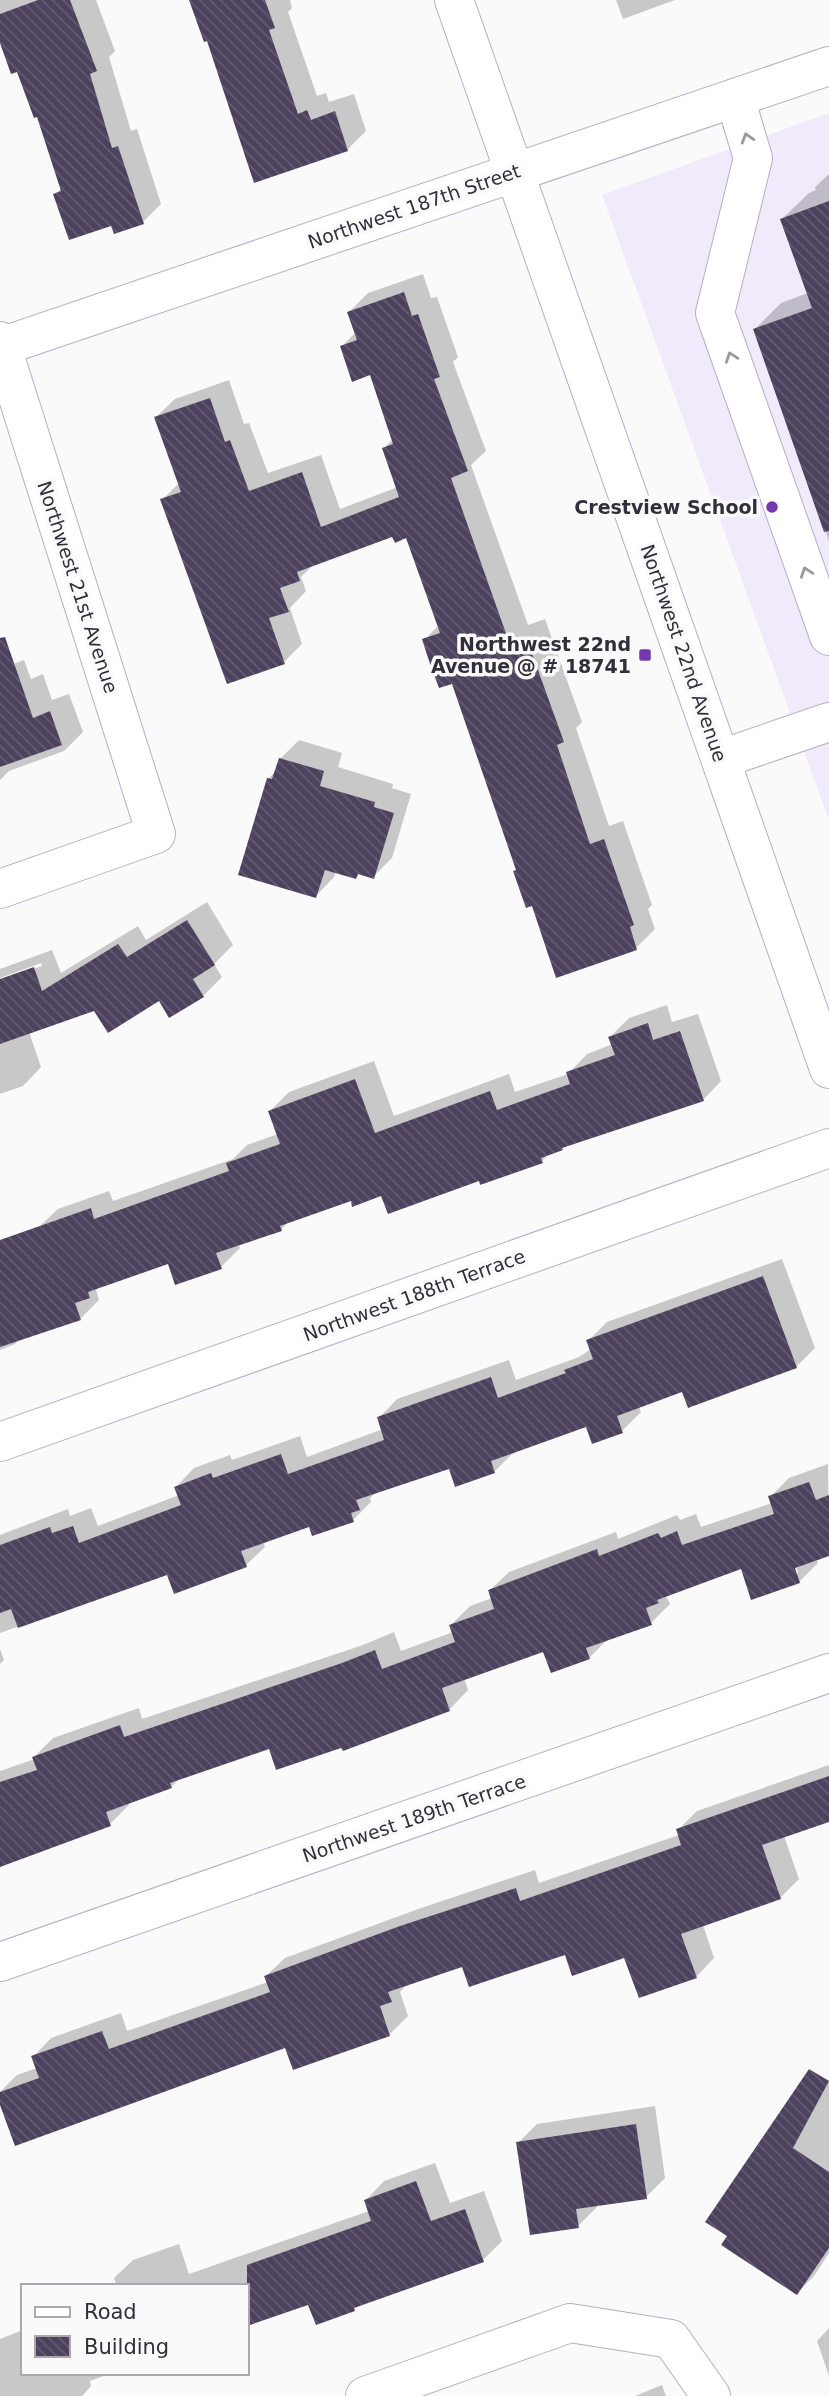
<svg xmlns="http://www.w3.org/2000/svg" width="829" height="2396" viewBox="0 0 829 2396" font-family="'DejaVu Sans',sans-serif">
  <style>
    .built { fill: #f0eafb }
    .shadow { fill: #0003; fill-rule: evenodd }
    .building { fill: url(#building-back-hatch) }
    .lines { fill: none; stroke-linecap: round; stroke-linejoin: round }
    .minor-casing { stroke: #b8accd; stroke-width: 40 }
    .minor { stroke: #fff; stroke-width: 38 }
    .oneway { stroke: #99969e }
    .poi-dot { fill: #733ab0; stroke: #fafafa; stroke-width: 2.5 }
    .labels { text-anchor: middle; stroke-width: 7; stroke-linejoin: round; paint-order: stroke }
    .street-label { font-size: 19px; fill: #332e3c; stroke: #fafafa }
    .poi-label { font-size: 19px; font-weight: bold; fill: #332e3c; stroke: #fafafa; text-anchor: end }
  </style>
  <defs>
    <pattern id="building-back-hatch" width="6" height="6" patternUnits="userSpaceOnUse" patternTransform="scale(1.75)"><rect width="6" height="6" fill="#4d425e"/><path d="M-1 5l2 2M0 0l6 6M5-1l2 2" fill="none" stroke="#645b72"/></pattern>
  </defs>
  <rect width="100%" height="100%" fill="#fafafa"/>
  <!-- built -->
  <polygon class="built" points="829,113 829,820 602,195"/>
  <!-- shadow -->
  <g class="shadow">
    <polygon points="0,0 96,0 115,51 109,57 131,131 137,129 161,204 143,222 112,224 55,194 62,188 38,114 18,70 0,38"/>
    <polygon points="191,0 290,0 292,8 288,12 317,96 326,93 329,102 354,94 366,131 347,150 256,180 208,39"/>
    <polygon points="616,0 675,0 623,19"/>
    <polygon points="829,174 829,541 755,329 781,303 808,293 782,219 809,193 816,190 815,187"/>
    <polygon points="423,274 431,298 437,297 458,357 453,362 486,451 471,465 528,625 545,619 582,722 576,728 609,826 623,821 652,905 648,909 655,929 636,948 533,904 517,869 453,681 424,640 439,625 407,536 393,535 315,563 301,577 306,591 290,608 302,644 284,662 162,500 180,482 156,417 175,399 229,380 244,424 249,423 268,473 321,455 340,509 398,487 384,448 393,439 371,373 342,346 356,332 349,312 368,293"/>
    <polygon points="24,660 31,679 43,674 52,700 69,694 83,732 64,751 9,771 0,780 0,669"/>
    <polygon points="299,740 342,753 338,767 393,784 392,788 411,794 392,858 373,877 360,873 356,877 336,871 334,877 316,896 268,779 276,771 280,759"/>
    <polygon points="207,902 233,945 214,964 222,977 203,996 159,999 95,1009 29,1032 41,1067 23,1086 0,1094 0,981 42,966 41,963 0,978 0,969 52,950 61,973 138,926 146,940"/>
    <polygon points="667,1005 672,1022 698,1014 721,1081 703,1100 565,1146 550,1153 542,1161 480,1179 352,1198 290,1220 281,1230 238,1244 240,1248 221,1267 169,1262 99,1286 96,1290 99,1300 80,1319 20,1339 15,1344 0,1350 0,1254 39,1227 58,1209 109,1191 113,1201 233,1159 247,1145 278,1134 270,1111 289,1092 374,1061 394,1116 509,1074 515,1092 568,1074 587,1054 613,1044 610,1037 629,1018"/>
    <polygon points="782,1259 815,1348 796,1367 683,1390 639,1406 641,1412 622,1431 587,1425 513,1453 494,1472 450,1467 376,1492 370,1498 371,1502 353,1520 310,1525 263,1542 265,1547 246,1565 168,1573 0,1633 0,1535 68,1509 70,1516 91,1508 98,1526 179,1495 176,1487 194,1468 230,1455 232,1460 300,1436 307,1457 383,1429 379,1418 397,1399 509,1360 516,1380 579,1357 591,1349 588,1341 607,1322"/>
    <path d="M828 1464 829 1554 816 1558 818 1563 799 1582 742 1567 666 1596 670 1604 651 1623 608 1639 589 1658 544 1650 464 1678 468 1690 450 1709 344 1749 342 1745 270 1747 180 1778 171 1787 128 1803 129 1805 110 1824 0 1863V1771L35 1759 34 1757 53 1738 139 1708 142 1719 363 1645 394 1632 401 1651 453 1632 451 1625 470 1606 492 1598 490 1590 509 1572 616 1532 618 1539 677 1515 680 1520 696 1514 701 1527 772 1503 770 1497 789 1478ZM794 1559 798 1573H795Z"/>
    <polygon points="0,1649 4,1660 0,1664"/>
    <polygon points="829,1765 829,1820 784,1836 799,1879 780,1898 703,1925 714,1958 696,1977 625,1955 566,1953 463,1965 407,1984 400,1992 408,2016 389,2035 286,2046 0,2100 0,2092 17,2075 37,2068 33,2057 51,2038 121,2013 127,2031 268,1982 266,1976 285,1958 421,1908 535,1870 539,1883 679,1835 678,1830 697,1811"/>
    <polygon points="814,2073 829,2081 829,2253 814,2276 797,2293 730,2236"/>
    <polygon points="655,2106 665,2178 646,2197 597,2204 597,2207 578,2226 518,2143 537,2124"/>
    <polygon points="435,2163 450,2203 484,2191 502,2241 483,2260 360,2304 354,2309 317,2323 309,2303 247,2325 247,2286 117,2286 114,2278 133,2260 179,2244 189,2274 369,2211 366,2200 384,2181"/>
    <polygon points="829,2328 829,2376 817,2341"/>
    <polygon points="20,2331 23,2338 23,2373 112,2373 90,2381 91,2386 82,2396 0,2396 0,2339"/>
    <polygon points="662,2385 666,2396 635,2396"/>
  </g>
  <!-- building -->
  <g class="building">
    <polygon points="38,0 70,0 97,71 90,74 112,148 118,146 144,224 114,234 111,226 69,240 53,194 61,191 37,117 34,118 17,72 11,74 0,43 0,14"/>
    <polygon points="189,0 265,0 275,28 269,30 298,114 307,110 311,120 335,111 348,151 254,183 207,41 204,42"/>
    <polygon points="829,201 829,531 824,532 753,329 812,308 780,219"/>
    <polygon points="404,292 412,316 418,314 440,377 434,379 468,471 451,478 509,642 526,637 564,742 557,745 590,844 604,839 634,925 630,927 637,950 556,978 532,906 526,908 513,871 516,870 452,684 439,688 430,664 422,639 440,633 406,538 395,543 392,537 297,572 300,581 280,588 289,612 269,618 285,664 227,684 160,499 181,492 154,417 210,398 225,442 230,440 249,491 302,472 321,527 399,497 382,448 393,444 370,375 352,382 340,346 357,340 347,312"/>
    <polygon points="5,637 33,718 50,711 62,745 0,767 0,638"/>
    <polygon points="279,758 324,771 320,786 375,802 374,807 394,813 374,879 358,874 356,879 325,870 316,898 238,875 267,778 272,779"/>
    <polygon points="187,920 215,965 193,979 204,997 169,1018 159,1001 108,1033 94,1011 0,1044 0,979 34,967 42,991 118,944 127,957"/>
    <polygon points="648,1023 653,1040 680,1031 704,1101 562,1148 563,1150 541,1158 543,1163 480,1185 479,1181 388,1214 381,1196 352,1207 351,1201 280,1226 282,1231 216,1253 222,1269 175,1285 168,1264 88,1292 90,1298 75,1303 81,1320 0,1347 0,1240 91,1208 94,1219 229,1171 226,1163 280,1144 268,1111 355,1079 375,1133 490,1091 497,1110 570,1084 566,1072 615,1055 608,1037"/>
    <polygon points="763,1276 797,1368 688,1408 682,1392 617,1416 623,1433 592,1444 586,1427 491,1461 495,1473 455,1487 449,1469 356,1500 360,1510 351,1513 354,1522 312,1536 309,1527 241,1551 247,1567 174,1594 167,1575 18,1628 11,1609 0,1613 0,1545 50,1527 52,1533 73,1526 79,1543 181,1505 174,1487 211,1473 213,1478 281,1454 288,1474 384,1440 377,1417 491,1377 498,1398 566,1373 564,1370 593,1359 586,1340"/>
    <polygon points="809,1482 816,1500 829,1495 829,1556 795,1568 800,1583 751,1600 741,1569 657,1600 659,1603 646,1608 652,1625 586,1648 590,1659 551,1673 543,1652 442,1688 450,1711 343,1751 341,1748 276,1770 269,1749 170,1783 172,1788 106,1812 111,1826 0,1867 0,1782 37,1770 32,1757 120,1725 124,1737 342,1663 375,1650 382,1669 455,1642 449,1625 494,1609 488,1590 597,1549 599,1556 658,1533 661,1538 677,1531 682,1545 774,1514 768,1496"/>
    <polygon points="829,1776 829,1822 762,1845 781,1899 681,1934 697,1978 639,1998 624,1958 572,1976 565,1955 469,1987 462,1967 388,1992 392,2002 380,2006 390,2036 293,2070 285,2048 15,2146 0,2105 0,2092 39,2078 31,2056 102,2031 109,2049 270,1992 264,1976 400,1926 516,1888 520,1901 681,1845 676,1829"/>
    <polygon points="809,2069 829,2081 793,2148 829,2172 829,2248 797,2295 721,2245 727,2236 705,2222"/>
    <polygon points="636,2124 647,2199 576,2209 579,2228 530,2235 516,2142"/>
    <polygon points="416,2181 431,2221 465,2209 484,2262 354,2308 355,2311 316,2325 308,2305 247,2326 247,2265 371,2221 364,2200"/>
  </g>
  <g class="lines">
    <!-- minor casing -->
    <g class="minor-casing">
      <g id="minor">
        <polyline points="454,0 829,1069"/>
        <polyline points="735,98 753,158 715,313 829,636"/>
        <polyline points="0,341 156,834 0,889"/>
        <polyline points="0,347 829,66"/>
        <polyline points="721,759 829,722"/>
        <polyline points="0,1442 829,1148"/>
        <polyline points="0,1962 829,1673"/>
        <polyline points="365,2396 570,2323 671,2339 711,2396"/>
      </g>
    </g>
    <!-- minor -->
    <use href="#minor" class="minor"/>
  </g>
  <!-- one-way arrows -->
  <defs><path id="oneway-chevron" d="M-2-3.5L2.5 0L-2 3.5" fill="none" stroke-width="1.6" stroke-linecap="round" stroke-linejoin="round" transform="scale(1.75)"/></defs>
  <g class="oneway">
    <use href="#oneway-chevron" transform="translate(747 138) rotate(-107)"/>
    <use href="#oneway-chevron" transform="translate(731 357) rotate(-109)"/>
    <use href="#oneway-chevron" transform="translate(806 572) rotate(-109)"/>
  </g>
  <!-- markers -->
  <g class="poi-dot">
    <circle cx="772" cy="507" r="7"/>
    <rect x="638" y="648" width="14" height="14" rx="3.5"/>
  </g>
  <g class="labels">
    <!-- street labels -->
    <g class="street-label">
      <text transform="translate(414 206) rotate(-19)" y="7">Northwest 187th Street</text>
      <text transform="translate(78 587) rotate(72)" y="7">Northwest 21st Avenue</text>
      <text transform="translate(684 653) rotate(71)" y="7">Northwest 22nd Avenue</text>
      <text transform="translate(414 1295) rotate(-20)" y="7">Northwest 188th Terrace</text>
      <text transform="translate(414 1818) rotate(-19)" y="7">Northwest 189th Terrace</text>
    </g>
    <!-- poi labels -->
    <g class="poi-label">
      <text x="758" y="514">Crestview School</text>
      <text x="631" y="651">Northwest 22nd<tspan x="631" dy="22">Avenue @ # 18741</tspan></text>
    </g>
  </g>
  <!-- legend -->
  <rect x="21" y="2284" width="228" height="91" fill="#fafafa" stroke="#aaa8ae" stroke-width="2"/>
  <rect x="35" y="2307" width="35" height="10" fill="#ffffff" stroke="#aaa8ae" stroke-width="2"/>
  <text x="84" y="2319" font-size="21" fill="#332e3c">Road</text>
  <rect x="35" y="2336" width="35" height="21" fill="url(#building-back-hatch)" stroke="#aaa8ae" stroke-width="2"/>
  <text x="84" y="2354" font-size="21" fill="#332e3c">Building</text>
</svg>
